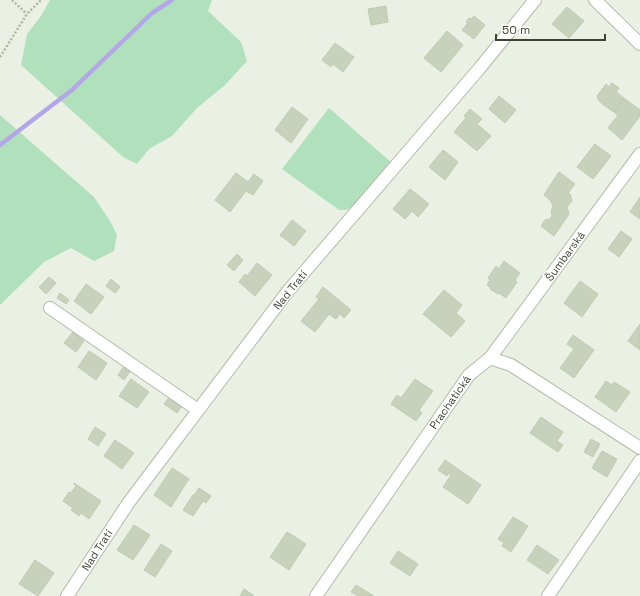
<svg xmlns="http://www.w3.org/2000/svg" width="640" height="596" viewBox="0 0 640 596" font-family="'Space Grotesk',sans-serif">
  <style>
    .green { fill: #b1e1bc }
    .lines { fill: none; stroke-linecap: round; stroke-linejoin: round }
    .stream { stroke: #b3a7e8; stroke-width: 4.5 }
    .building { fill: #c8d1bb; stroke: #c0cbaf }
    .street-casing { stroke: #b3bba8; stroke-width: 14 }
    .path { stroke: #adbb9b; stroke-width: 2.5; stroke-dasharray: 2 2; stroke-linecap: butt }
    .street { stroke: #fff; stroke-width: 12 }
    .labels { text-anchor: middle; stroke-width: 3; stroke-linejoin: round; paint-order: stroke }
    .street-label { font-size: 11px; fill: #3d4235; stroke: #fff }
  </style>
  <rect width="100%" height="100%" fill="#ebf0e5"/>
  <!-- green -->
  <g class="green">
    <polygon points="50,0 212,0 208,11 241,42 247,61 225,85 197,108 172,136 149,149 137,164 123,157 21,65 27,34 41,16"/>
    <polygon points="329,108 392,163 354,206 347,210 339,210 282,169"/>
    <polygon points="0,115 94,197 110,221 117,235 114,251 94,261 71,248 44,262 0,305"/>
  </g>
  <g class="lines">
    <!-- stream -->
    <polyline class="stream" points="0,145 72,90 152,13 172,0"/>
  </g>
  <!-- building -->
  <g class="building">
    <polygon points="386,6 388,22 371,25 368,9"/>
    <polygon points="567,7 584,21 569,38 552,24"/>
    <polygon points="474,16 485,25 474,39 462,30 468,23 466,22 469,18 471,19"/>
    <polygon points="447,31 463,45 441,72 424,58"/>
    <polygon points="335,43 354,57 343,72 333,64 331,67 322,60"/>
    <polygon points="612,83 619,88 616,92 624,98 614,112 605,106 599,101 597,96 606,84 609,87"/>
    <polygon points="499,96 516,110 505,123 489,109"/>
    <polygon points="624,98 640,110 640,116 622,140 608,128 618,115 614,112"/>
    <polygon points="292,107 308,119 291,143 275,130"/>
    <polygon points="470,109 482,119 477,124 491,136 477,151 454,132 466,118 464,116"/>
    <polygon points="595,144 611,156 593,179 577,167"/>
    <polygon points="443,150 458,162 445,180 429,167"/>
    <polygon points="559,172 575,184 568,193 570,194 572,201 567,207 569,214 554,236 541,226 545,220 550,219 552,216 551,210 553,207 551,201 544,195 548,189 549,187"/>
    <polygon points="236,173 248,182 254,174 263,181 253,195 246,191 230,212 215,200"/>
    <polygon points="410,189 429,204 418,217 412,211 405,219 393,209"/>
    <polygon points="640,197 640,219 630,212"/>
    <polygon points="292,220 306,231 294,246 280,235"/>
    <polygon points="621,231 632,239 619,257 608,249"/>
    <polygon points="237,254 243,260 234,271 227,265"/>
    <polygon points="504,261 520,273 515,280 517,282 506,298 499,293 498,294 490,289 491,288 487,285 490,280 488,278 496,266 499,269"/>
    <polygon points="257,263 272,275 255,296 239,282 245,274 247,276"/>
    <polygon points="49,277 56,283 46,294 39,287"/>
    <polygon points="111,279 120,287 115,293 106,286"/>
    <polygon points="580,281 598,294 582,317 564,303"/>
    <polygon points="86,284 104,297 91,314 74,301"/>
    <polygon points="323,287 351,310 344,318 340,314 336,319 329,314 315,332 301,321 319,299 316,297"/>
    <polygon points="444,290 462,305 456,313 465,321 451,337 423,314"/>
    <polygon points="60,293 69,300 66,304 57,298"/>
    <polygon points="640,324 640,350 628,341"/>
    <polygon points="73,332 84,341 76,352 64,343"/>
    <polygon points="573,335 594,350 574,378 560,368 574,349 567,344"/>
    <polygon points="89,351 107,363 96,380 78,367"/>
    <polygon points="125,365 131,370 124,380 118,375"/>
    <polygon points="131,379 149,392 137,408 119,396"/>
    <polygon points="415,379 433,391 419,410 422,413 416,421 391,404 397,395 401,398"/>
    <polygon points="606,381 612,385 614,382 630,392 616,412 595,397"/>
    <polygon points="170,396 183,405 177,413 164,404"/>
    <polygon points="541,417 563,432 557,441 563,445 558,452 530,433"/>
    <polygon points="95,427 106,434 98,446 88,439"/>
    <polygon points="591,439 600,444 593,457 584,452"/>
    <polygon points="115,440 134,453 122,469 104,456"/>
    <polygon points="602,451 617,459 607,477 592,468"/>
    <polygon points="445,460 481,485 468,504 443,487 451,475 448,473 447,476 438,470"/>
    <polygon points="172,468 189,479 171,507 154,495"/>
    <polygon points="74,483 101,501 89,519 81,513 79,516 71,510 73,508 63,501 69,492 71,493 76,486 74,484"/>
    <polygon points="199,488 211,496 206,503 194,495"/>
    <polygon points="193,495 203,501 193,516 183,510"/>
    <polygon points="513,517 528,526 511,552 502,546 504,543 498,539"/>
    <polygon points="134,525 150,535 133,560 117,550"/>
    <polygon points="287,532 306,544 289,570 270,557"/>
    <polygon points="161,544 172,551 155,577 144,570"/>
    <polygon points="537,545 559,560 548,574 527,560"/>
    <polygon points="398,551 418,564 410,576 390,563"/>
    <polygon points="35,560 54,573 38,596 19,584"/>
    <polygon points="356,585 374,596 358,596 351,592"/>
    <polygon points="244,589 253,595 253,596 240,596"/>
  </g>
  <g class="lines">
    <!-- street casing -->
    <g class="street-casing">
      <g id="street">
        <polyline points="595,0 640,44"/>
        <polyline points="50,308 198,410"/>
        <polyline points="490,358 640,154"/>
        <polyline points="67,596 129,502 288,291 479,69 535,0"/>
        <polyline points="316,596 469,375 490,358 511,365 640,448"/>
        <polyline points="548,596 640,461"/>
      </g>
    </g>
    <!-- path -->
    <g class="path">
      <polyline points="12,0 27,14"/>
      <polyline points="0,57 27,14 41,0"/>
    </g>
    <!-- street -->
    <use href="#street" class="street"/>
  </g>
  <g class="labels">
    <!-- street labels -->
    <g class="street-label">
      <text transform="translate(565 256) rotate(-54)" y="4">Šumbarská</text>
      <text transform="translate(290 290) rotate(-51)" y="4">Nad Tratí</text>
      <text transform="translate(450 402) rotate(-55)" y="4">Prachatická</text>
      <text transform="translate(97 550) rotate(-57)" y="4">Nad Tratí</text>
    </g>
  </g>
  <!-- scale -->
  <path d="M496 34v6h109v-6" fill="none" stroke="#3d4235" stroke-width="2"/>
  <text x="502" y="34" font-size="12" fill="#3d4235" stroke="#ffffff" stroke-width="3" paint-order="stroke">50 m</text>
</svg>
